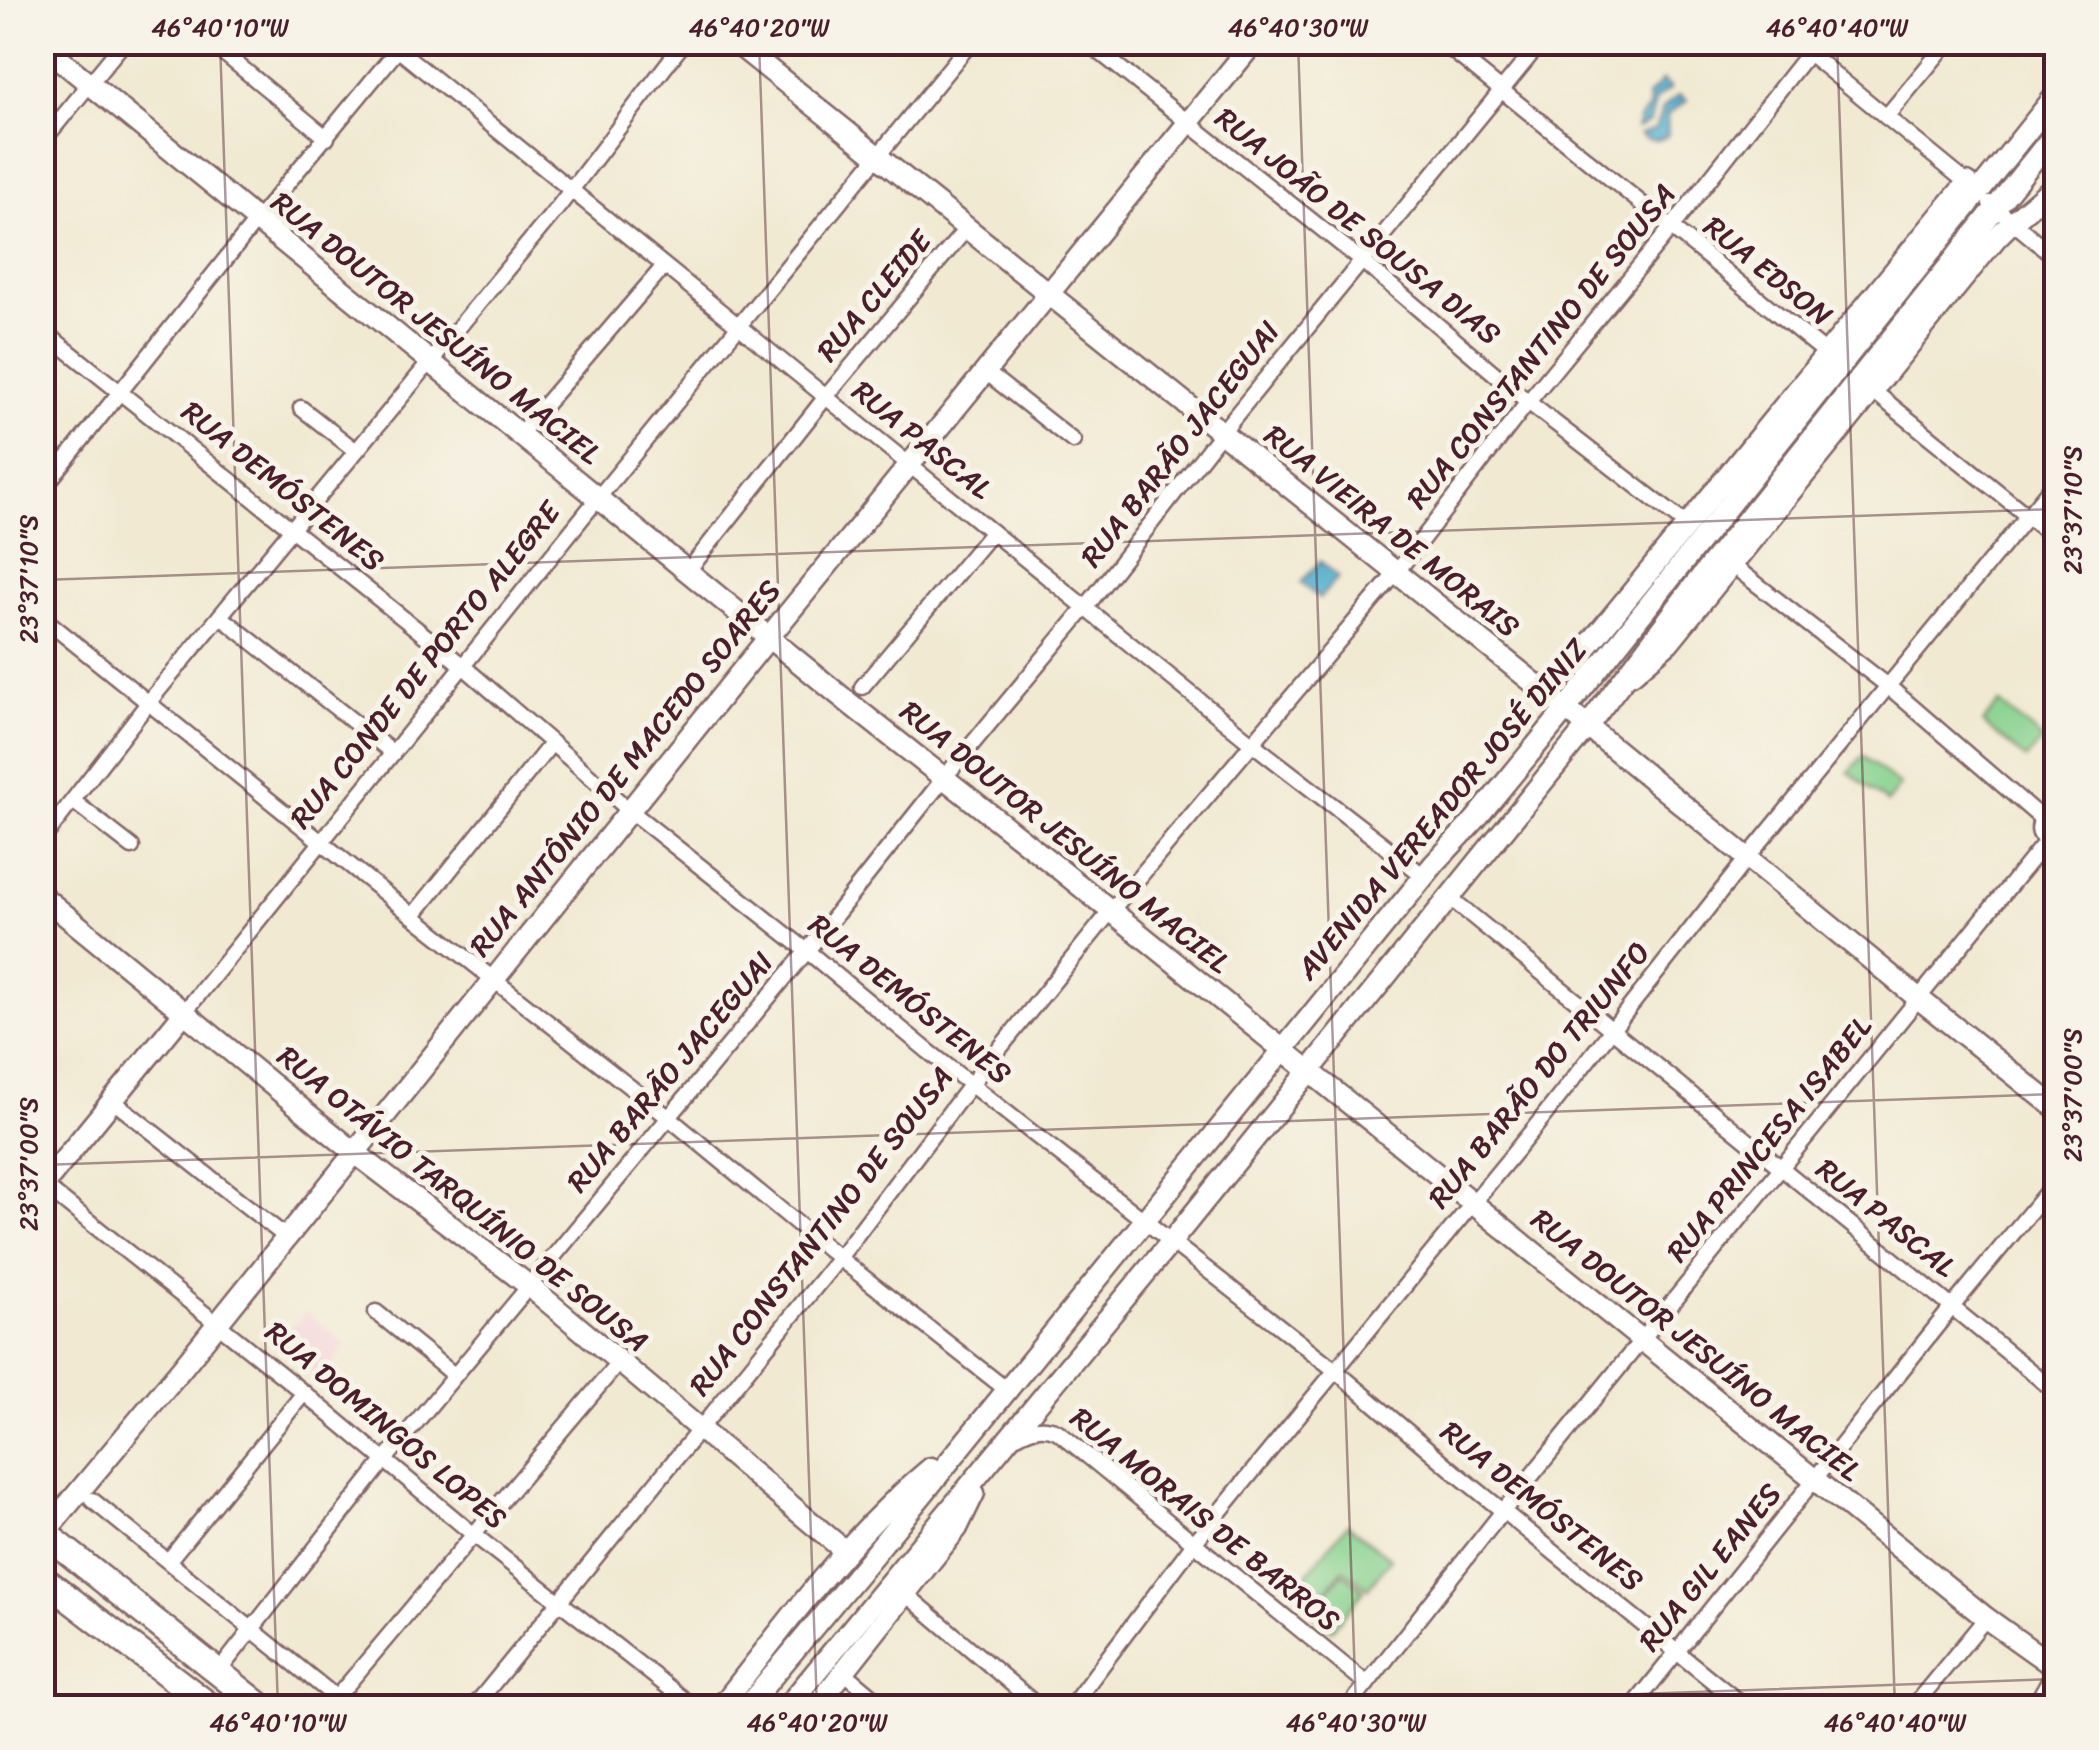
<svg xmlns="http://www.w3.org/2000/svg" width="2099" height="1750" viewBox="0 0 2099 1750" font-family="Sriracha,sans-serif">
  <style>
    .built { fill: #f6cfd7 }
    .green { fill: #88d28f; stroke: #69785d; stroke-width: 2.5 }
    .water { fill: #4caaca; stroke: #4b647a; stroke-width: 2.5 }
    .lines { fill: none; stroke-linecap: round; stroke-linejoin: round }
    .street-casing { stroke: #846665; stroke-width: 19 }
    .secondary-casing { stroke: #846665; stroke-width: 25 }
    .primary-casing { stroke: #846665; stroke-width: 25 }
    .highway-casing { stroke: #846665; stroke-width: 30 }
    .street { stroke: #fff; stroke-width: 14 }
    .secondary { stroke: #fff; stroke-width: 20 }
    .primary { stroke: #fff; stroke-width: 20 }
    .highway { stroke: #fff; stroke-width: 25 }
    .ticks { fill: none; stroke: #4a1f2b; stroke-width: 2.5; stroke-opacity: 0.45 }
    .labels { text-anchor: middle; stroke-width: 10; stroke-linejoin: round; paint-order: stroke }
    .street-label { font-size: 30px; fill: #4a1f2b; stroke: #f7f3e8 }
    .neatline { fill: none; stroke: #4a1f2b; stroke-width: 4 }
    .ticks-label { font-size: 25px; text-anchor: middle; fill: #4a1f2b }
  </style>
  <rect width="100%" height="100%" fill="#f7f3e8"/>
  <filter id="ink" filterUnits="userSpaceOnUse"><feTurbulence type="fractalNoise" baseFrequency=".01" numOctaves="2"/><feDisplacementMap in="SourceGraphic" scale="20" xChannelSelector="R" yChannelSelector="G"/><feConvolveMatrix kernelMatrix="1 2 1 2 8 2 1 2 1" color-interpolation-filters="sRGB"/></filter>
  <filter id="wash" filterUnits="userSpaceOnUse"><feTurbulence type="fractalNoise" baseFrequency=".0048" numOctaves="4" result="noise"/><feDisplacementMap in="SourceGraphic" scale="40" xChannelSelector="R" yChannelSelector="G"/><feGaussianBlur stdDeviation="2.25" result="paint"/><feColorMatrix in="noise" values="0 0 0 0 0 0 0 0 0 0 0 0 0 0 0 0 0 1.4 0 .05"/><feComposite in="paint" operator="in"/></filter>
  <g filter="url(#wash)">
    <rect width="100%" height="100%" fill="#f1e9d1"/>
    <!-- built -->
    <polygon class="built" points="306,1312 347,1345 320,1377 279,1344"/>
    <!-- green -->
    <g class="green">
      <polygon points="1999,703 2043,740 2026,759 1982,723"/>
      <polygon points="1863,756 1900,786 1887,803 1849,772"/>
      <polygon points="1347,1524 1391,1559 1368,1588 1343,1569 1314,1606 1294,1590"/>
      <polygon points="1343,1573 1364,1590 1332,1630 1311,1613"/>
    </g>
    <!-- water -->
    <g class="water">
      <polygon points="1662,81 1670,87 1670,89 1656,99 1650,122 1637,128 1638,120 1649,108 1648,96"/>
      <path d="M1679 95 1687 101 1667 115 1668 135C1660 142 1647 142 1640 134L1655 129 1663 108Z"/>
      <polygon points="1320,561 1338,577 1319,599 1301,583"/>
    </g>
  </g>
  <g filter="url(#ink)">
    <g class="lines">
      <!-- street casing -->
      <g class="street-casing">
        <g id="street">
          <polyline points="210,42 327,138"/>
          <polyline points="389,42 1253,744 1424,876"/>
          <polyline points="1087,42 1361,260 1528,402 1688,526"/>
          <polyline points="1442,42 1826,353"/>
          <polyline points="1795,42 1967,183"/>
          <polyline points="1886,117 1948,42"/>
          <polyline points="42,142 124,42"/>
          <polyline points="1990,203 2056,258"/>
          <polyline points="42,330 463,666 629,810 807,951 928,1051 1335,1370 1456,1473 1746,1708"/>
          <polyline points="986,372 1073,441"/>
          <polyline points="1872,390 2056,539"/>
          <polyline points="301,408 356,451"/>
          <polyline points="519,435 664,266"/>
          <polyline points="42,490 256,221 404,42"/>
          <polyline points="1732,565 1888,686 2042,819"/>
          <polyline points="688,571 825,398 966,229"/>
          <polyline points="220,616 393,753"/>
          <polyline points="42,617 413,916 668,1117 839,1258 1007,1390"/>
          <polyline points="862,687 992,532"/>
          <polyline points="73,801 132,847"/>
          <path d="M2042 819C2035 832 2042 842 2056 843"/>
          <polyline points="2042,819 2050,813 2056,813"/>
          <polyline points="42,840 148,703 559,206 684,42"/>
          <polyline points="1449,897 2056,1392"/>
          <polyline points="413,916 551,744"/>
          <polyline points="183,1014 598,498 971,42"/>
          <polyline points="112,1100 286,1237"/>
          <polyline points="42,1184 304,1393 473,1534 695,1708"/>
          <polyline points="376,1312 454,1375"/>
          <path d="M1017 1436C1031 1428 1042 1425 1057 1431L1367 1684"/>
          <polyline points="92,1500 349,1708"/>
          <polyline points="169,1560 304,1393"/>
          <polyline points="906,1594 1040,1708"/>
          <polyline points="219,1671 384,1461 807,951 944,778 1086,607 1222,432 1541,42"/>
          <polyline points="844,1672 887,1708"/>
          <polyline points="336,1698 620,1361"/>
          <polyline points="473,1708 839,1258 971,1084 1110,912 1396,573 1528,402 1671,228 1817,42"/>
          <polyline points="1070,1708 1194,1543 1536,1126 1748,857 2056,481"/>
          <polyline points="1348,1708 1503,1511 2046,841"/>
          <polyline points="1632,1708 1952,1307 2056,1181"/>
          <polyline points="1912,1708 1986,1618"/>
        </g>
      </g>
      <!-- secondary casing -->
      <g class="secondary-casing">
        <g id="secondary">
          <polyline points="735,42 1544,691 1918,998 2056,1108"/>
          <polyline points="42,45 849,703 1053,864 1986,1618 2056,1668"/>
          <polyline points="1632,674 1669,642 1996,238 2012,222"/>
          <path d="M1548 694C1684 531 1816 365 1952 201L1967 183 1978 192"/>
          <polyline points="42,896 354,1152 528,1285 845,1551"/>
          <polyline points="42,1187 183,1014"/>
          <polyline points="42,1536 182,1368 769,637 1254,42"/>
        </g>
      </g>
      <!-- primary casing -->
      <g class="primary-casing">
        <g id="primary">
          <polyline points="2012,222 2056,185"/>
          <path d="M720 1708C786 1625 848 1536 931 1468"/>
          <polyline points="746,1708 870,1559 1434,864 1475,820 1566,709 2056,95"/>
          <polyline points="786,1708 1171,1242 1587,727 1689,592 2056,132"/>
          <polyline points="815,1708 957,1528 974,1493"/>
          <polyline points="2037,1708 2056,1674"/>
        </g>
      </g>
      <!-- highway casing -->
      <g class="highway-casing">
        <g id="highway">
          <polyline points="42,1531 263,1708"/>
          <polyline points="42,1578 212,1708"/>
        </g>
      </g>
      <!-- street -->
      <use href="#street" class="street"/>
      <!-- secondary -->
      <use href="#secondary" class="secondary"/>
      <!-- primary -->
      <use href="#primary" class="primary"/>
      <!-- highway -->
      <use href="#highway" class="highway"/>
    </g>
  </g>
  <!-- ticks -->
  <path class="ticks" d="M220 42 278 1708M759 42 817 1708M1298 42 1356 1708M1837 42 1895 1708M42 580 2056 509M42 1165 2056 1094M1246 1708 2056 1679"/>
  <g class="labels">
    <!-- street labels -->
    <g class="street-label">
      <text transform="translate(1358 226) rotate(39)" y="10">RUA JOÃO DE SOUSA DIAS</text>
      <text transform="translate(1768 271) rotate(39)" y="10">RUA EDSON</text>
      <text transform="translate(874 296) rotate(-50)" y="10">RUA CLEIDE</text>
      <text transform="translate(436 328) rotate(39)" y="10">RUA DOUTOR JESUÍNO MACIEL</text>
      <text transform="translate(1541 346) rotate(-51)" y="10">RUA CONSTANTINO DE SOUSA</text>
      <text transform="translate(922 440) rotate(39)" y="10">RUA PASCAL</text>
      <text transform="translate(1180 444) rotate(-52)" y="10">RUA BARÃO JACEGUAI</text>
      <text transform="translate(283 486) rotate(39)" y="10">RUA DEMÓSTENES</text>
      <text transform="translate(1392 531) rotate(39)" y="10">RUA VIEIRA DE MORAIS</text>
      <text transform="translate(425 665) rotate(-51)" y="10">RUA CONDE DE PORTO ALEGRE</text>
      <text transform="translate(625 768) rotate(-51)" y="10">RUA ANTÔNIO DE MACEDO SOARES</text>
      <text transform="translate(1442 809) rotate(-50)" y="10">AVENIDA VEREADOR JOSÉ DINIZ</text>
      <text transform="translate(1065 837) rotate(39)" y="10">RUA DOUTOR JESUÍNO MACIEL</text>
      <text transform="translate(910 999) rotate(39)" y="10">RUA DEMÓSTENES</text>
      <text transform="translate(670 1072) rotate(-50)" y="10">RUA BARÃO JACEGUAI</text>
      <text transform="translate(1539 1075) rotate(-51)" y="10">RUA BARÃO DO TRIUNFO</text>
      <text transform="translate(1769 1139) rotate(-51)" y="10">RUA PRINCESA ISABEL</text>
      <text transform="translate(463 1199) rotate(39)" y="10">RUA OTÁVIO TARQUÍNIO DE SOUSA</text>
      <text transform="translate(1886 1218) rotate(39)" y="10">RUA PASCAL</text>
      <text transform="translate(821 1231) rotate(-52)" y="10">RUA CONSTANTINO DE SOUSA</text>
      <text transform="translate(1696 1345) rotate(39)" y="10">RUA DOUTOR JESUÍNO MACIEL</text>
      <text transform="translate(386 1425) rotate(40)" y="10">RUA DOMINGOS LOPES</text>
      <text transform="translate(1542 1506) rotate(39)" y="10">RUA DEMÓSTENES</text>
      <text transform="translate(1205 1519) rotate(39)" y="10">RUA MORAIS DE BARROS</text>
      <text transform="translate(1710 1567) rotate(-51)" y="10">RUA GIL EANES</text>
    </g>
  </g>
  <!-- margin -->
  <rect width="2099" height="1750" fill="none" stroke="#f7f3e8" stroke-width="110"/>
  <rect x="55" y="55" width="1989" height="1640" class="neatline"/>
  <g class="ticks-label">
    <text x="220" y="36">46°40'10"W</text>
    <text x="759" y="36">46°40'20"W</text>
    <text x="1298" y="36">46°40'30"W</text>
    <text x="1837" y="36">46°40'40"W</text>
    <text transform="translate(2072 510) rotate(-90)" y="9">23°37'10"S</text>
    <text transform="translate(28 579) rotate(-90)" y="9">23°37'10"S</text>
    <text transform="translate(2072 1095) rotate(-90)" y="9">23°37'00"S</text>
    <text transform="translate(28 1164) rotate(-90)" y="9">23°37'00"S</text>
    <text x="278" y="1731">46°40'10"W</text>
    <text x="817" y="1731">46°40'20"W</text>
    <text x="1356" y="1731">46°40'30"W</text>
    <text x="1895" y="1731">46°40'40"W</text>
  </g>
</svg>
